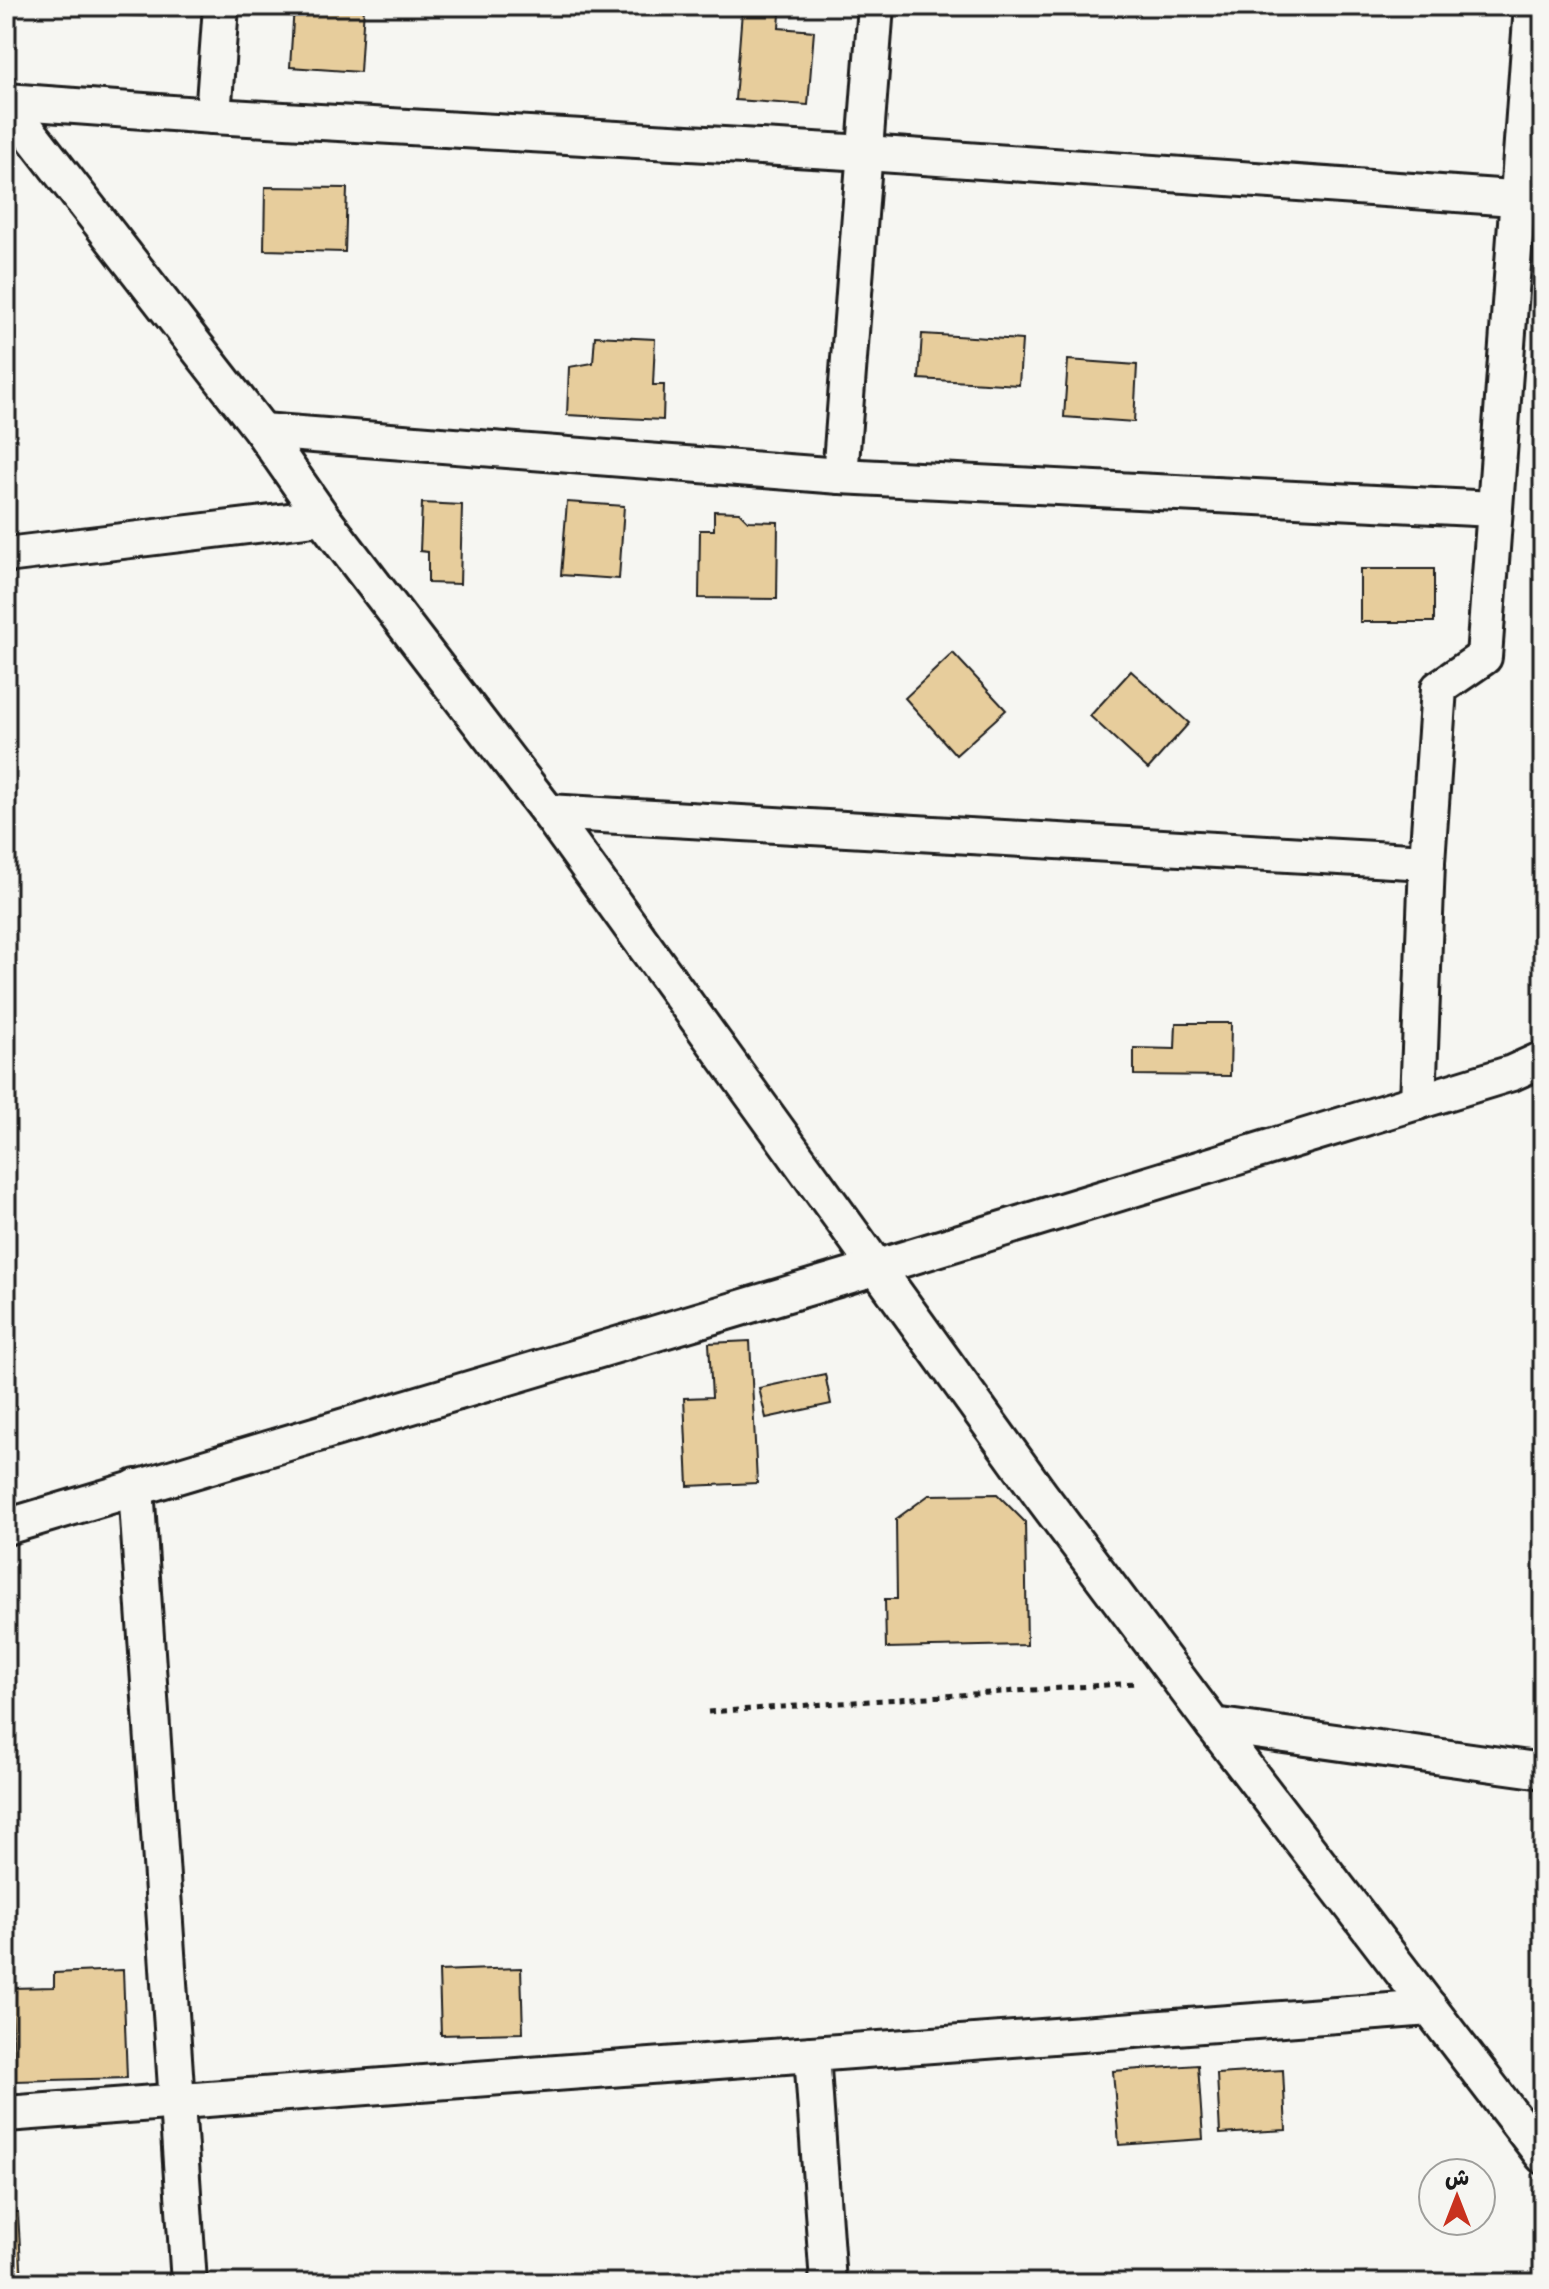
<svg xmlns="http://www.w3.org/2000/svg" width="1549" height="2289" viewBox="0 0 1549 2289" font-family="Mali,'Playpen Sans Arabic',sans-serif">
  <style>
    .building { fill: #e7cd9c; stroke: #1c1c1c; stroke-width: 2 }
    .lines { fill: none; stroke-linecap: round; stroke-linejoin: round }
    .street-casing { stroke: #1c1c1c; stroke-width: 40 }
    .path { stroke: #1c1c1c; stroke-width: 5; stroke-dasharray: 6 6; stroke-linecap: butt }
    .street { stroke: #f6f6f2; stroke-width: 34 }
  </style>
  <rect width="100%" height="100%" fill="#f6f6f2"/>
  <filter id="ink" filterUnits="userSpaceOnUse"><feTurbulence type="fractalNoise" baseFrequency=".0125" numOctaves="2"/><feDisplacementMap in="SourceGraphic" scale="16" xChannelSelector="R" yChannelSelector="G"/><feConvolveMatrix kernelMatrix="1 2 1 2 8 2 1 2 1" color-interpolation-filters="sRGB"/></filter>
  <g filter="url(#ink)">
    <!-- building -->
    <g class="building">
      <polygon points="73,6 144,6 143,16 73,12"/>
      <polygon points="294,6 364,6 360,72 290,67"/>
      <polygon points="742,11 780,14 779,28 814,31 808,105 735,100"/>
      <polygon points="265,187 347,188 345,252 264,250"/>
      <polygon points="922,334 1022,340 1019,385 919,379"/>
      <polygon points="595,336 655,339 653,385 664,385 663,420 567,415 569,367 593,363"/>
      <polygon points="1068,360 1137,365 1134,422 1064,417"/>
      <polygon points="567,502 624,506 619,579 561,575"/>
      <polygon points="422,503 462,505 460,584 428,583 428,552 420,551"/>
      <polygon points="714,511 739,512 748,521 778,522 777,599 699,598 700,530 714,530"/>
      <rect x="1360" y="569" width="74" height="53"/>
      <polygon points="953,653 1006,710 956,755 905,698"/>
      <polygon points="1131,671 1189,723 1148,769 1090,716"/>
      <polygon points="1176,1023 1231,1023 1230,1076 1134,1075 1134,1048 1175,1049"/>
      <polygon points="750,1341 757,1483 688,1486 684,1398 712,1397 709,1343"/>
      <polygon points="825,1374 831,1404 766,1418 759,1388"/>
      <polygon points="997,1494 1025,1522 1027,1645 886,1648 885,1599 897,1599 896,1519 929,1495"/>
      <polygon points="521,1968 523,2033 441,2035 439,1971"/>
      <polygon points="123,1970 127,2078 15,2081 11,1988 54,1987 54,1973"/>
      <polygon points="1198,2065 1203,2139 1119,2145 1113,2071"/>
      <polygon points="1283,2070 1286,2130 1220,2134 1217,2074"/>
      <polygon points="6,2212 18,2212 22,2283 6,2283"/>
    </g>
    <g class="lines">
      <!-- street casing -->
      <g class="street-casing">
        <g id="street">
          <polyline points="6,101 213,116 866,153 1543,200"/>
          <polyline points="6,102 262,431 322,517 548,812 1040,1494 1213,1725 1543,2156"/>
          <polyline points="213,116 221,6"/>
          <polyline points="262,431 840,476 1494,509"/>
          <polyline points="840,476 876,6"/>
          <polyline points="6,555 322,517"/>
          <polyline points="548,812 1427,862"/>
          <polyline points="1418,1102 1427,862 1439,688 1484,657 1532,6"/>
          <polyline points="136,1487 189,2283"/>
          <polyline points="6,1527 878,1267 1512,1073 1543,1059"/>
          <polyline points="1213,1725 1543,1771"/>
          <polyline points="812,2054 828,2283"/>
          <polyline points="6,2114 1430,2008"/>
        </g>
      </g>
      <!-- path -->
      <polyline class="path" points="708,1712 1135,1683"/>
      <!-- street -->
      <use href="#street" class="street"/>
    </g>
  </g>
  <!-- margin -->
  <rect width="1549" height="2289" fill="none" stroke="#f6f6f2" stroke-width="32"/>
  <rect x="16" y="16" width="1517" height="2257" fill="none" stroke="#1c1c1c" stroke-width="3" filter="url(#ink)"/>
  <!-- north arrow -->
  <g transform="translate(1457 2197)"><circle r="38" fill="#f6f6f2" stroke="#9f9f9c" stroke-width="2"/>
  <path d="M0-6L14 30L0 20L-14 30Z" fill="#c8321e"/>
  <text y="-12" font-size="22" font-weight="bold" text-anchor="middle" fill="#1c1c1c">ش</text>
  </g>
</svg>
